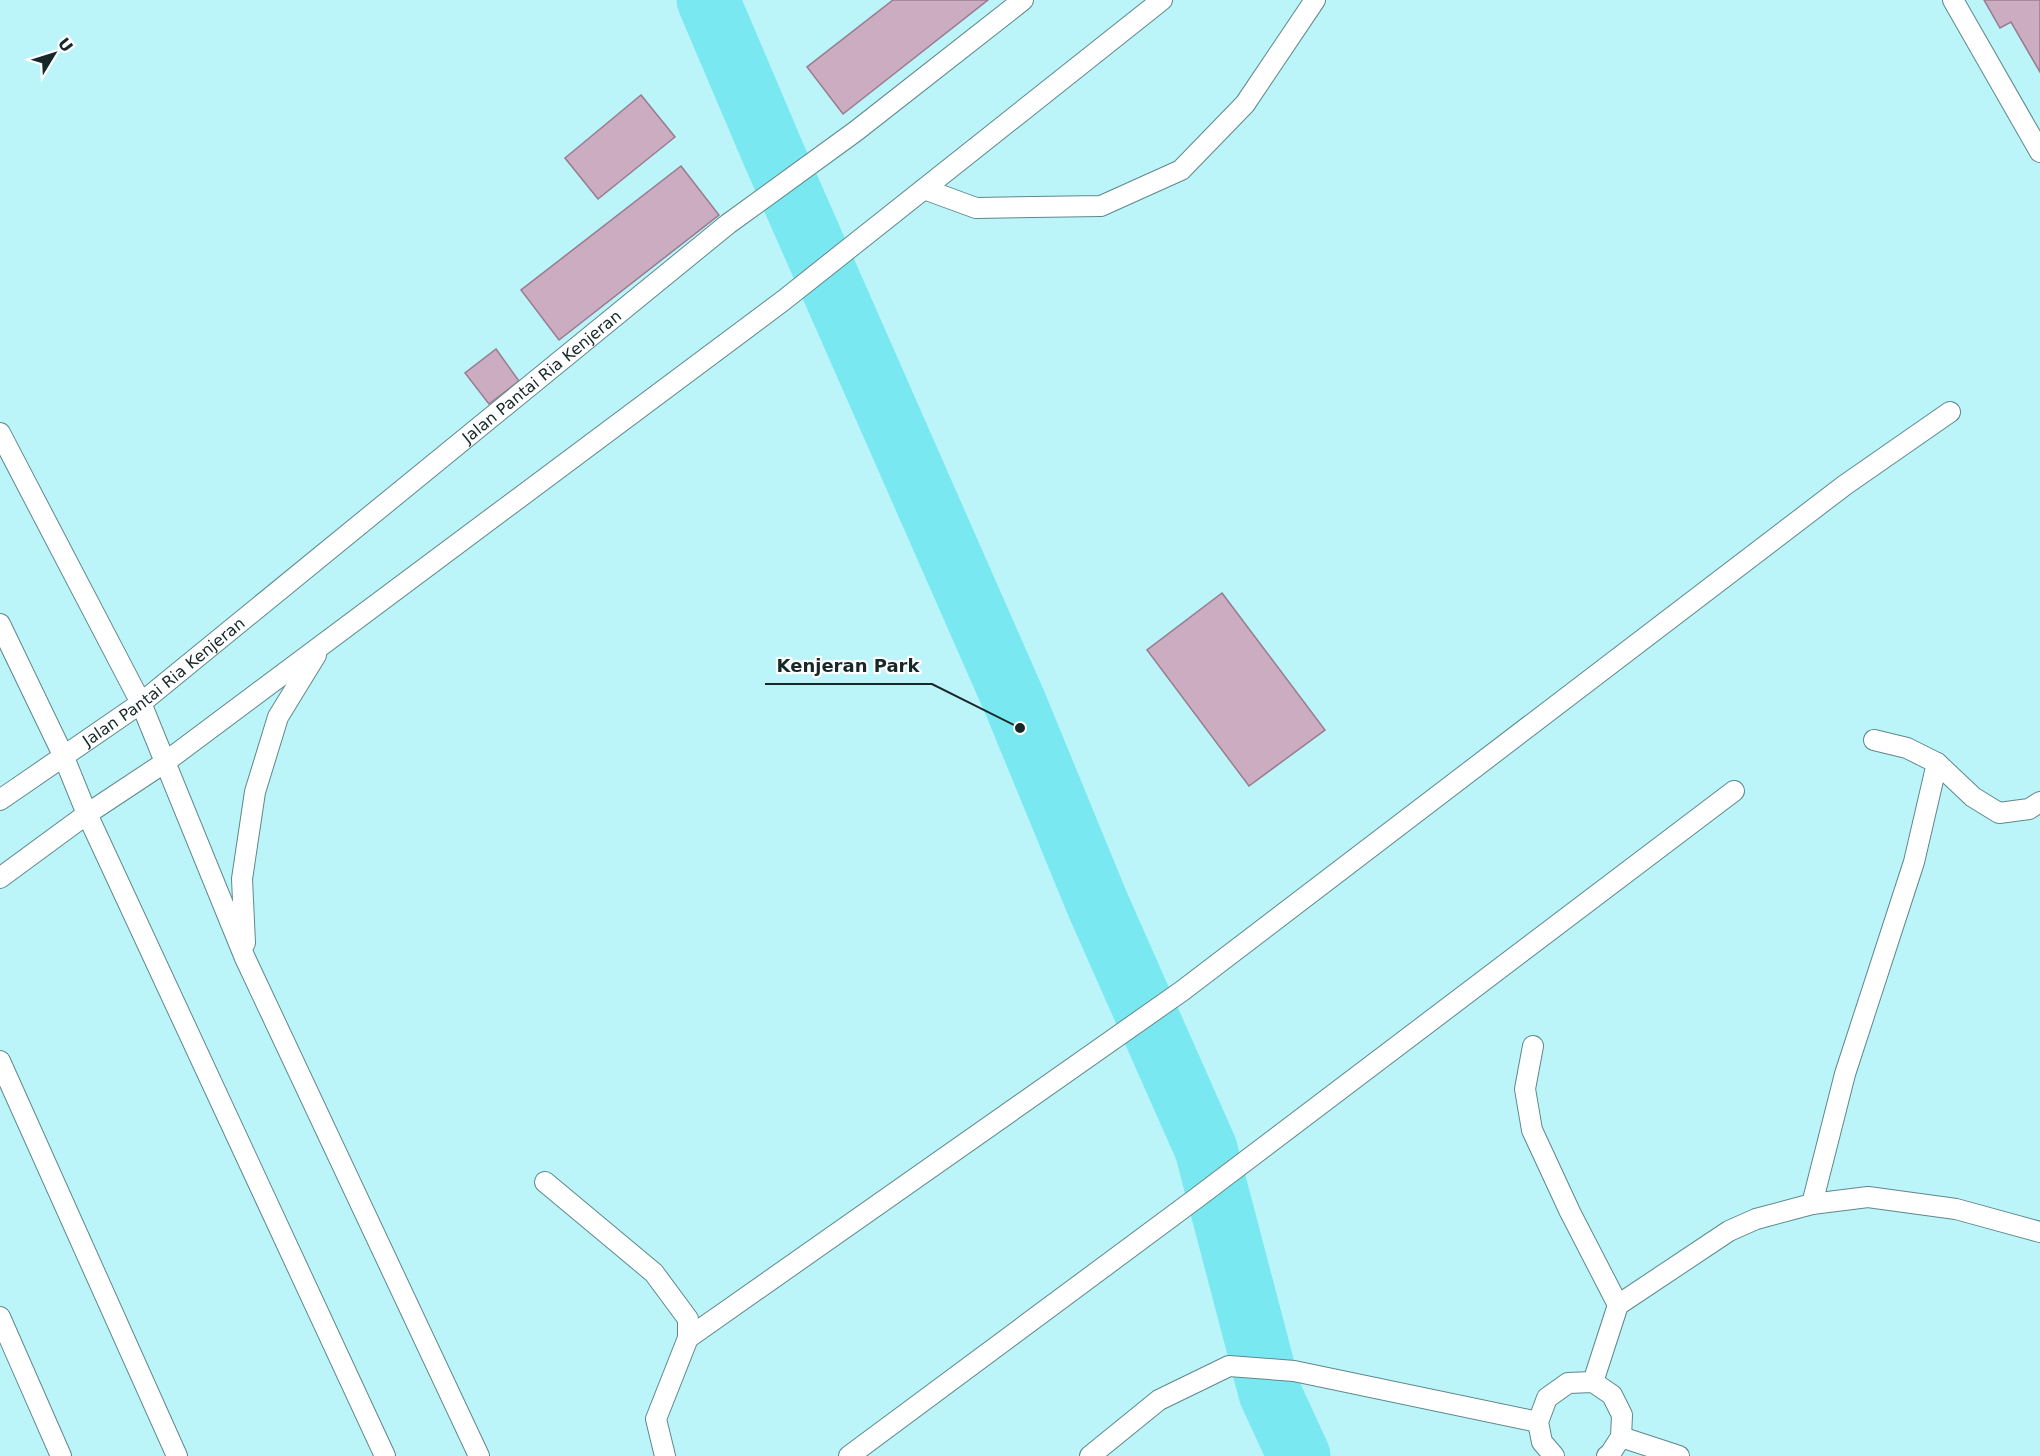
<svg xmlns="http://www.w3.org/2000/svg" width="2040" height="1456" viewBox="0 0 2040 1456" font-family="'DejaVu Sans',sans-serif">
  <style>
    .green { fill: #bbf5fa }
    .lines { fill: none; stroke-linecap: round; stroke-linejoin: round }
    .river { stroke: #7ae8f1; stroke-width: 63 }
    .building { fill: #ccacc1; stroke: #997b8e; stroke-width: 1.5 }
    .service-casing { stroke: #5e888b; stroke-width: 22 }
    .service { stroke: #fff; stroke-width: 20 }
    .labels { text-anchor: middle; stroke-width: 4.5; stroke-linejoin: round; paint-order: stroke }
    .street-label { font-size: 16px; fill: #172829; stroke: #fff }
    .leader { fill: none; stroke: #172829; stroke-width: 2 }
    .callout-dot { fill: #172829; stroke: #fff; stroke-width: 2 }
    .callout-label { font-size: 18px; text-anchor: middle; font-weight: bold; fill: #172829; stroke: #fff; stroke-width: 4.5; stroke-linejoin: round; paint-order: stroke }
  </style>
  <rect width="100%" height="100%" fill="#e2fdff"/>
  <!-- green -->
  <rect class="green" x="0" y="0" width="2040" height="1456"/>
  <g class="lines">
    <!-- river -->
    <polyline class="river" points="708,0 773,153 1015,703 1098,905 1206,1149 1270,1393 1299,1456"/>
  </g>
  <!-- building -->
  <g class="building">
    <polygon points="893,0 988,0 843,114 807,67"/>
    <polygon points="1984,0 2040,0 2040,72 2011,22 2000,28"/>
    <polygon points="641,95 675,137 598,199 565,158"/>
    <polygon points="681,166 719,215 559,340 521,290"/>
    <polygon points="496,349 519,381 489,404 465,373"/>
    <polygon points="1222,593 1325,730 1249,786 1147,650"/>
  </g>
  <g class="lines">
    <!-- service casing -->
    <g class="service-casing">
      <g id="service">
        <polyline points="1953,0 2040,152"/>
        <polyline points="924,189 976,208 1101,206 1181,170 1245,104 1315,0"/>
        <polyline points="0,433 141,703 245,958 479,1456"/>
        <polyline points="0,624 63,755 87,814 385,1456"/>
        <polyline points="1874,740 1907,748 1937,763 1973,797 1999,813 2029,809 2040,802"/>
        <path id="s1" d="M0 800 141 703 728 224 856 131 1023 0"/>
        <polyline points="0,878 87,814 164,763 784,300 1162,0"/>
        <polyline points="245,943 242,879 255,792 278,717 316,655"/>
        <polyline points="1533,1046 1525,1089 1532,1130 1570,1212 1618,1305"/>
        <polyline points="0,1061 177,1456"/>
        <polyline points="545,1182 654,1273 688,1319 688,1338 656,1419 665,1456"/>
        <polyline points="1812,1204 1868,1197 1956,1209 2040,1232"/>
        <polyline points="0,1317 61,1456"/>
        <polyline points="688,1338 1182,991 1845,485 1950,412"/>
        <polyline points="1593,1382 1618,1305 1729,1231 1756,1219 1812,1204 1845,1074 1914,862 1937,763"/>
        <polyline points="1621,1437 1679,1456"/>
        <polyline points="849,1456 1198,1197 1734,791"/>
        <polyline points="1090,1456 1159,1400 1229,1366 1294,1371 1538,1422"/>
        <polyline points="1554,1456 1542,1442 1538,1422 1547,1398 1568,1383 1593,1382 1612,1395 1622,1415 1621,1437 1610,1454 1607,1456"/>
      </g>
    </g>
    <!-- service -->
    <use href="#service" class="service"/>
  </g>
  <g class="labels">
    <!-- street labels -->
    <g class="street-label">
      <text dy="6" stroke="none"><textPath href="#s1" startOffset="688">Jalan Pantai Ria Kenjeran</textPath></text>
      <text dy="6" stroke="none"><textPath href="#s1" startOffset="202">Jalan Pantai Ria Kenjeran</textPath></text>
    </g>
  </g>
  <!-- callouts -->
  <path class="leader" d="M1020 728L932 684H765"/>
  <circle class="callout-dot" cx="1020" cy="728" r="6"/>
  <g class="callout-label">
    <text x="848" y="672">Kenjeran Park</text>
  </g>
  <!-- north arrow -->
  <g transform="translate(54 54) rotate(52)" stroke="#ffffff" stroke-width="4.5" paint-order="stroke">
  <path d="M0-4.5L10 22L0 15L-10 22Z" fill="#172829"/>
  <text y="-9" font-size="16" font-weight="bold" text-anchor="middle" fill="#172829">U</text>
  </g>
</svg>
